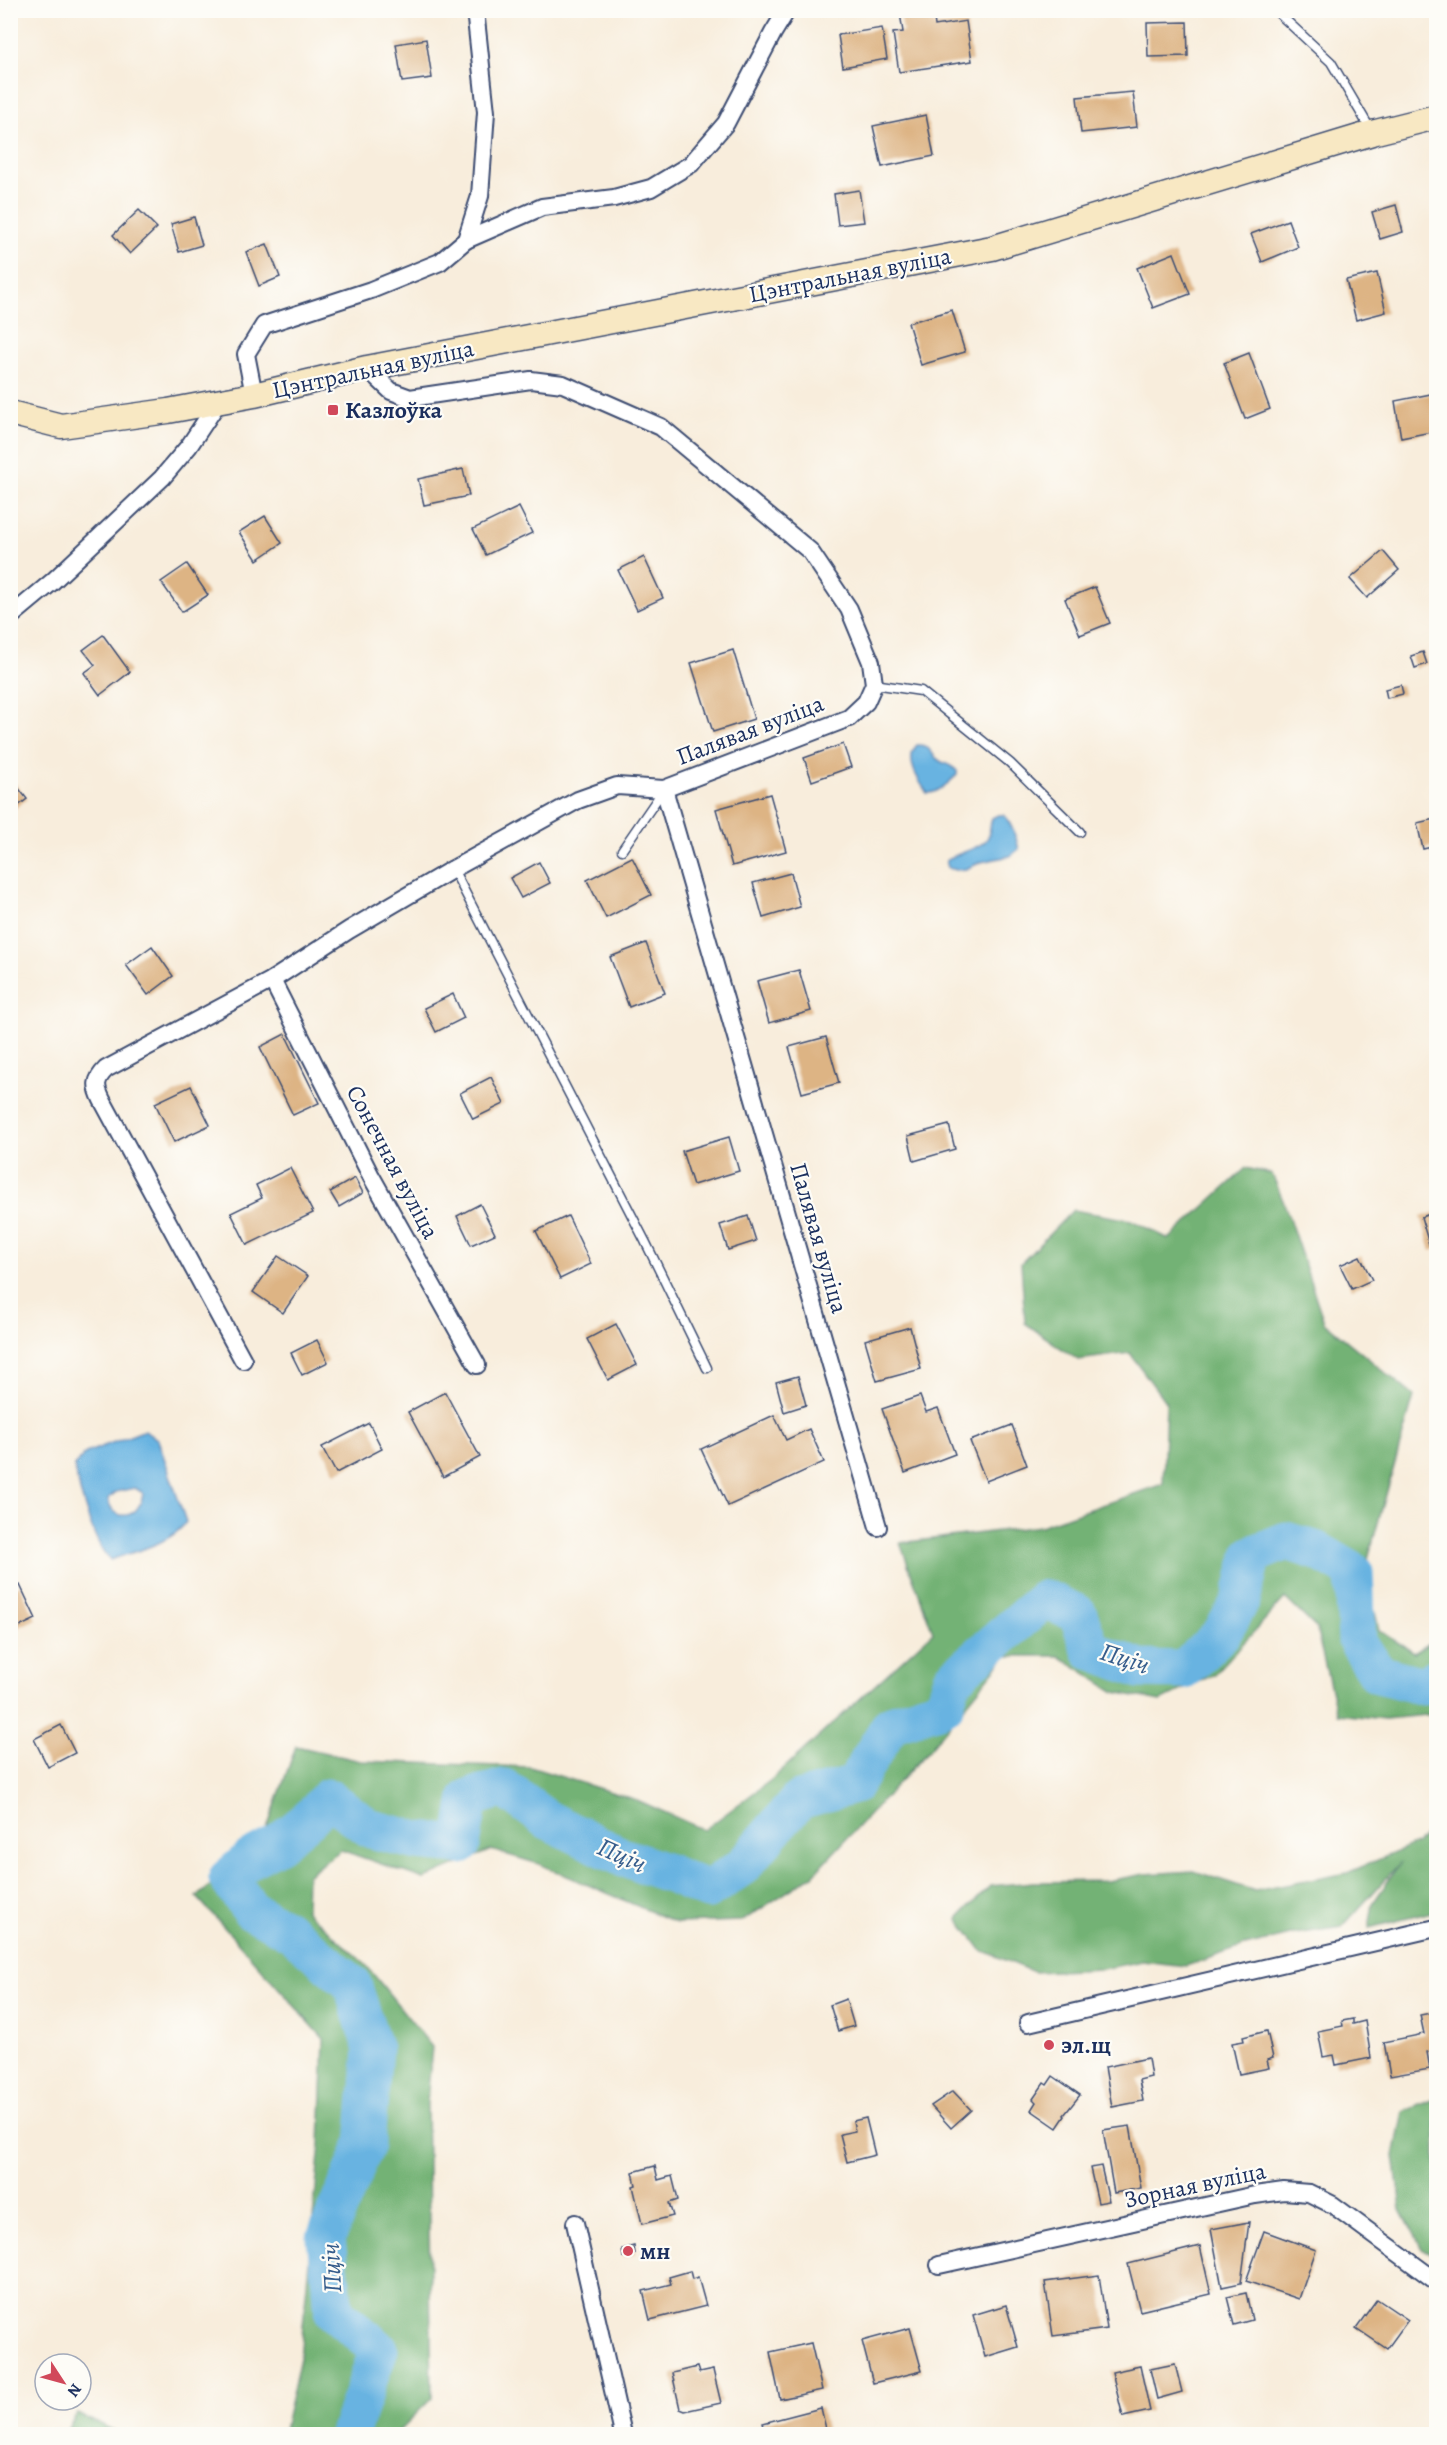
<svg xmlns="http://www.w3.org/2000/svg" width="1447" height="2445" viewBox="0 0 1447 2445" font-family="Alegreya,serif">
  <style>
    .forest { fill: #73b274; stroke: #477069; stroke-width: 1.5 }
    .water { fill: #68b3e1; stroke: #4271a0; stroke-width: 1.5; fill-rule: evenodd }
    .lines { fill: none; stroke-linecap: round; stroke-linejoin: round }
    .river { stroke: #68b3e1; stroke-width: 39 }
    .building { fill: #ddb484 }
    .lane-casing { stroke: #3c4c71; stroke-width: 11 }
    .street-casing { stroke: #3c4c71; stroke-width: 20 }
    .secondary-casing { stroke: #3c4c71; stroke-width: 27 }
    .lane { stroke: #fff; stroke-width: 8 }
    .street { stroke: #fff; stroke-width: 16 }
    .secondary { stroke: #f8e8c3; stroke-width: 24 }
    .poi-dot { fill: #d1495b; stroke: #fdfcf7; stroke-width: 2 }
    .labels { text-anchor: middle; stroke-width: 4.5; stroke-linejoin: round; paint-order: stroke }
    .street-label { font-size: 24px; fill: #1b2f5e; stroke: #fdfcf7 }
    .poi-label { font-size: 24px; font-weight: bold; fill: #1b2f5e; stroke: #fdfcf7; text-anchor: start }
    .water-label { font-size: 26px; font-style: italic; fill: #365d8c; stroke: #fdfcf7 }
  </style>
  <rect width="100%" height="100%" fill="#fdfcf7"/>
  <filter id="ink" filterUnits="userSpaceOnUse"><feTurbulence type="fractalNoise" baseFrequency=".0167" numOctaves="2"/><feDisplacementMap in="SourceGraphic" scale="12" xChannelSelector="R" yChannelSelector="G"/><feConvolveMatrix kernelMatrix="1 2 1 2 8 2 1 2 1" color-interpolation-filters="sRGB"/></filter>
  <filter id="wash" filterUnits="userSpaceOnUse"><feTurbulence type="fractalNoise" baseFrequency=".008" numOctaves="4" result="noise"/><feDisplacementMap in="SourceGraphic" scale="24" xChannelSelector="R" yChannelSelector="G"/><feGaussianBlur stdDeviation="1.35" result="paint"/><feColorMatrix in="noise" values="0 0 0 0 0 0 0 0 0 0 0 0 0 0 0 0 0 1.4 0 .05"/><feComposite in="paint" operator="in"/></filter>
  <g filter="url(#wash)">
    <rect width="100%" height="100%" fill="#f8eddc"/>
    <!-- forest -->
    <g class="forest">
      <polygon points="1246,1168 1272,1174 1284,1203 1324,1322 1414,1396 1365,1569 1379,1630 1414,1653 1436,1639 1436,1714 1385,1719 1337,1714 1316,1628 1285,1598 1215,1674 1160,1701 1115,1692 1059,1656 1006,1656 929,1750 813,1875 742,1921 677,1923 539,1864 491,1850 424,1879 341,1850 307,1875 306,1911 366,1965 432,2047 427,2103 432,2398 396,2434 283,2434 300,2358 320,2144 324,2039 197,1897 263,1840 296,1746 361,1761 530,1767 637,1800 704,1830 771,1780 933,1632 900,1543 1040,1526 1163,1484 1166,1403 1130,1353 1078,1360 1025,1323 1021,1263 1073,1210 1131,1220 1169,1239"/>
      <polygon points="1436,1822 1436,1911 1369,1928 1373,1903 1401,1862 1342,1927 1295,1934 1245,1946 1186,1966 1142,1961 1102,1969 1034,1972 981,1950 958,1919 990,1886 1033,1882 1107,1881 1145,1874 1194,1871 1255,1891 1347,1873 1418,1843"/>
      <polygon points="1436,2098 1436,2256 1422,2248 1401,2209 1394,2156 1403,2112"/>
      <polygon points="77,2414 122,2434 64,2434"/>
    </g>
    <!-- water -->
    <g class="water">
      <path d="M917 745C931 744 930 755 940 761 947 765 952 765 957 771V775C949 782 938 794 927 793 918 780 904 759 917 745Z"/>
      <path d="M998 815H1004C1012 824 1016 837 1019 849L1010 856 981 862 966 869 956 870 948 868 946 860C956 853 984 848 988 837 990 832 990 824 992 818Z"/>
      <path d="M145 1430 158 1440 186 1522C171 1544 135 1551 110 1560 93 1543 79 1490 74 1466L86 1453ZM135 1488 143 1493C140 1521 112 1522 108 1499L116 1492Z"/>
    </g>
    <g class="lines">
      <!-- river -->
      <polyline class="river" points="349,2434 379,2349 334,2312 326,2238 365,2144 373,2049 352,1984 292,1933 251,1910 228,1878 250,1859 278,1844 310,1818 328,1798 371,1829 418,1841 461,1845 469,1798 504,1788 546,1819 620,1856 665,1872 708,1890 743,1866 799,1800 854,1785 891,1724 944,1706 953,1678 1045,1599 1078,1614 1091,1650 1140,1669 1184,1670 1222,1633 1241,1600 1252,1555 1286,1541 1318,1551 1354,1572 1357,1641 1378,1674 1423,1686 1436,1678"/>
    </g>
    <g id="blocks">
      <!-- building -->
      <g class="building">
        <polygon points="918,10 933,10 935,26 966,21 972,61 899,72 893,33 903,32 900,13"/>
        <polygon points="1187,22 1188,56 1148,57 1147,23"/>
        <polygon points="882,28 887,59 843,67 838,35"/>
        <polygon points="426,39 432,78 402,82 396,44"/>
        <polygon points="1133,92 1137,127 1081,133 1077,97"/>
        <polygon points="926,115 934,156 882,167 873,126"/>
        <polygon points="859,190 864,222 838,225 834,194"/>
        <polygon points="1396,205 1403,232 1380,239 1372,212"/>
        <polygon points="139,210 157,228 130,254 113,235"/>
        <polygon points="194,217 202,245 179,252 171,224"/>
        <polygon points="1288,220 1298,247 1262,262 1251,234"/>
        <polygon points="267,244 280,277 259,286 246,252"/>
        <polygon points="1174,253 1190,294 1153,308 1137,268"/>
        <polygon points="1377,273 1386,312 1356,320 1346,280"/>
        <polygon points="952,310 965,352 921,365 908,323"/>
        <polygon points="1249,353 1270,409 1245,419 1224,363"/>
        <polygon points="1436,393 1436,431 1401,438 1395,401"/>
        <polygon points="463,469 469,496 424,505 418,479"/>
        <polygon points="519,507 532,533 486,555 473,529"/>
        <polygon points="265,516 282,543 257,560 239,532"/>
        <polygon points="1383,551 1399,570 1367,598 1350,579"/>
        <polygon points="644,557 663,598 637,610 618,570"/>
        <polygon points="187,564 208,595 182,612 161,582"/>
        <polygon points="1095,587 1110,623 1080,635 1065,599"/>
        <polygon points="103,635 130,672 100,695 84,673 95,665 83,650"/>
        <polygon points="733,650 754,719 713,732 691,663"/>
        <polygon points="1423,652 1427,664 1415,668 1411,656"/>
        <polygon points="1401,685 1403,694 1387,698 1385,689"/>
        <polygon points="843,744 851,767 812,781 804,758"/>
        <polygon points="10,777 27,799 10,812"/>
        <polygon points="770,794 786,851 732,866 716,809"/>
        <polygon points="1435,819 1436,846 1423,849 1417,823"/>
        <polygon points="632,857 651,895 606,918 587,880"/>
        <polygon points="539,862 550,883 521,898 510,878"/>
        <polygon points="791,873 800,907 763,918 753,883"/>
        <polygon points="646,943 665,993 629,1007 610,957"/>
        <polygon points="152,946 173,976 148,995 126,965"/>
        <polygon points="799,970 811,1011 769,1023 757,981"/>
        <polygon points="453,994 464,1018 436,1032 424,1008"/>
        <polygon points="285,1034 319,1103 293,1115 260,1047"/>
        <polygon points="826,1037 839,1083 802,1093 789,1047"/>
        <polygon points="491,1077 504,1104 473,1119 460,1093"/>
        <polygon points="191,1086 210,1125 174,1142 155,1103"/>
        <polygon points="949,1125 955,1149 914,1161 908,1136"/>
        <polygon points="729,1137 739,1171 693,1185 682,1151"/>
        <polygon points="290,1168 313,1213 247,1245 231,1213 262,1198 256,1185"/>
        <polygon points="355,1178 363,1193 339,1207 330,1192"/>
        <polygon points="480,1204 495,1234 471,1245 457,1216"/>
        <polygon points="1436,1212 1436,1249 1431,1251 1421,1217"/>
        <polygon points="568,1216 591,1264 560,1279 536,1231"/>
        <polygon points="748,1216 756,1241 728,1250 720,1225"/>
        <polygon points="278,1256 308,1276 283,1313 253,1292"/>
        <polygon points="1360,1256 1372,1280 1352,1289 1340,1265"/>
        <polygon points="616,1324 637,1365 608,1380 587,1339"/>
        <polygon points="910,1327 921,1369 877,1381 865,1340"/>
        <polygon points="317,1340 328,1362 302,1375 291,1353"/>
        <polygon points="798,1376 806,1405 784,1412 776,1382"/>
        <polygon points="445,1392 480,1457 443,1477 408,1412"/>
        <polygon points="920,1396 926,1412 938,1408 955,1454 905,1473 882,1409"/>
        <polygon points="774,1415 786,1440 809,1429 824,1462 728,1506 701,1449"/>
        <polygon points="369,1423 382,1449 336,1473 322,1447"/>
        <polygon points="1012,1425 1027,1465 986,1481 970,1441"/>
        <polygon points="20,1585 36,1619 10,1631 10,1589"/>
        <polygon points="61,1725 75,1753 48,1767 34,1739"/>
        <polygon points="846,1999 854,2026 838,2031 830,2005"/>
        <polygon points="1436,2012 1436,2050 1427,2052 1430,2069 1390,2076 1384,2042 1424,2034 1420,2015"/>
        <polygon points="1353,2019 1353,2024 1365,2021 1371,2058 1336,2065 1334,2055 1323,2057 1318,2031 1343,2026 1342,2021"/>
        <polygon points="1267,2031 1273,2058 1267,2060 1269,2068 1239,2074 1232,2043 1244,2041 1243,2037"/>
        <polygon points="1148,2058 1151,2077 1139,2080 1143,2101 1112,2107 1105,2067"/>
        <polygon points="1053,2076 1080,2095 1064,2115 1065,2116 1057,2128 1031,2110 1036,2102 1033,2099 1044,2083 1047,2085"/>
        <polygon points="953,2091 971,2110 951,2128 931,2106"/>
        <polygon points="866,2118 875,2155 847,2162 840,2134 855,2131 853,2121"/>
        <polygon points="1130,2126 1141,2188 1114,2193 1103,2130"/>
        <polygon points="655,2166 658,2180 672,2176 678,2200 669,2203 673,2216 642,2224 633,2186 636,2185 633,2172"/>
        <polygon points="1101,2166 1109,2201 1098,2203 1090,2168"/>
        <polygon points="1249,2222 1241,2283 1222,2287 1211,2229"/>
        <polygon points="1264,2231 1316,2250 1299,2299 1246,2281"/>
        <polygon points="634,2246 635,2254 623,2257 622,2249"/>
        <polygon points="1200,2246 1211,2294 1140,2311 1128,2264"/>
        <polygon points="690,2271 692,2279 698,2277 706,2306 650,2320 643,2291 671,2284 669,2277"/>
        <polygon points="1099,2275 1107,2329 1053,2336 1045,2282"/>
        <polygon points="1246,2293 1252,2320 1234,2325 1227,2297"/>
        <polygon points="1377,2299 1408,2320 1387,2349 1356,2328"/>
        <polygon points="1006,2305 1018,2347 985,2357 973,2315"/>
        <polygon points="910,2328 922,2371 873,2383 862,2341"/>
        <polygon points="811,2343 822,2390 780,2399 770,2352"/>
        <polygon points="1175,2364 1182,2392 1157,2399 1150,2369"/>
        <polygon points="1140,2366 1150,2411 1123,2417 1112,2372"/>
        <polygon points="697,2367 699,2373 713,2370 721,2403 685,2411 680,2409 672,2373"/>
        <polygon points="821,2408 827,2433 766,2434 763,2423"/>
      </g>
    </g>
  </g>
  <g filter="url(#ink)">
    <use href="#blocks" fill-opacity="0" stroke="#3c4c71" stroke-width="1.5"/>
    <g class="lines">
      <!-- lane casing -->
      <g class="lane-casing">
        <g id="lane">
          <polyline points="1275,10 1331,62 1372,132"/>
          <polyline points="874,684 921,691 1010,763 1080,832"/>
          <polyline points="622,850 664,789"/>
          <polyline points="453,869 645,1241 707,1368"/>
        </g>
      </g>
      <!-- street casing -->
      <g class="street-casing">
        <g id="street">
          <polyline points="466,240 542,207 614,198 651,188 691,164 726,123 773,33 787,10"/>
          <polyline points="367,368 391,391 410,398 531,380 563,384 661,427 810,551 849,609 871,662 874,684 866,702 849,718 664,789 878,1527"/>
          <polyline points="254,395 246,354 264,325 371,290 440,262 466,240 480,196 486,112 475,10"/>
          <polyline points="10,617 52,582 162,478 189,446 219,401"/>
          <polyline points="272,980 371,1176 477,1365"/>
          <path d="M243 1360 102 1100C95 1086 95 1080 106 1069L272 980 349 930 453 869 578 800 617 786 664 789"/>
          <polyline points="1028,2023 1436,1928"/>
          <polyline points="575,2223 623,2434"/>
          <polyline points="939,2265 1255,2195 1284,2191 1309,2193 1333,2205 1436,2281"/>
        </g>
      </g>
      <!-- secondary casing -->
      <g class="secondary-casing">
        <polyline id="secondary" points="10,413 61,426 168,411 254,395 367,368 992,248 1372,133 1436,117"/>
      </g>
      <!-- lane -->
      <use href="#lane" class="lane"/>
      <!-- street -->
      <use href="#street" class="street"/>
      <!-- secondary -->
      <use href="#secondary" class="secondary"/>
    </g>
  </g>
  <!-- markers -->
  <g class="poi-dot">
    <rect x="327" y="404" width="12" height="12" rx="3"/>
    <circle cx="1049" cy="2045" r="6"/>
    <circle cx="628" cy="2251" r="6"/>
  </g>
  <g class="labels">
    <!-- street labels -->
    <g class="street-label">
      <text transform="translate(850 275) rotate(-11)" y="8">Цэнтральная вуліца</text>
      <text transform="translate(373 369) rotate(-12)" y="8">Цэнтральная вуліца</text>
      <text transform="translate(750 730) rotate(-21)" y="8">Палявая вуліца</text>
      <text transform="translate(393 1162) rotate(62)" y="8">Сонечная вуліца</text>
      <text transform="translate(819 1238) rotate(74)" y="8">Палявая вуліца</text>
      <text transform="translate(1195 2185) rotate(-12)" y="8">Зорная вуліца</text>
    </g>
    <!-- poi labels -->
    <g class="poi-label">
      <text x="345" y="418">Казлоўка</text>
      <text x="1061" y="2053">эл.щ</text>
      <text x="640" y="2259">мн</text>
    </g>
    <!-- water labels -->
    <g class="water-label">
      <text transform="translate(1125 1658) rotate(18)" y="9">Пціч</text>
      <text transform="translate(622 1855) rotate(24)" y="9">Пціч</text>
      <text transform="translate(331 2268) rotate(-93)" y="9">Пціч</text>
    </g>
  </g>
  <!-- margin -->
  <rect width="1447" height="2445" fill="none" stroke="#fdfcf7" stroke-width="36"/>
  <!-- north arrow -->
  <g transform="translate(63 2382) rotate(126)"><circle r="28" fill="#fdfcf7" stroke="#a3aaba" stroke-width="1.5"/>
  <path d="M0-4.5L10 22L0 15L-10 22Z" fill="#d1495b"/>
  <text y="-9" font-size="16" font-weight="bold" text-anchor="middle" fill="#1b2f5e">N</text>
  </g>
</svg>
